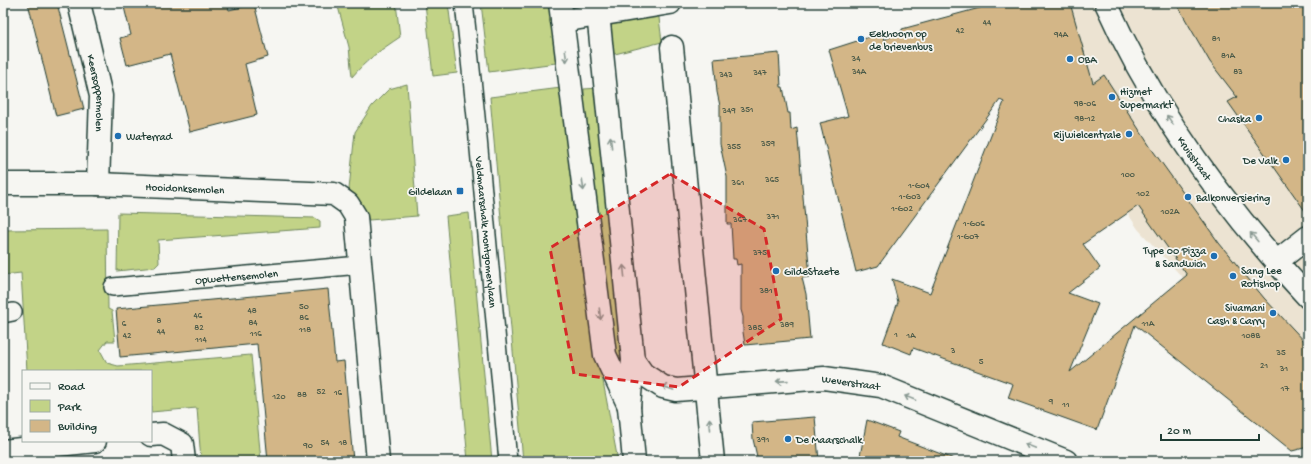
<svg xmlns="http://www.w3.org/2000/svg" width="1311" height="464" viewBox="0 0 1311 464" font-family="'Gochi Hand',sans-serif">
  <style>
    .built { fill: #ece3d2 }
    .green { fill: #c2d387; stroke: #70885e }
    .building { fill: #d3b687; stroke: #1f3d34; fill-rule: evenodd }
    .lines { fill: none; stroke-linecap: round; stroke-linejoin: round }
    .service-casing { stroke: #1f3d34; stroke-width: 20 }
    .minor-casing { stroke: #1f3d34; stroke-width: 25 }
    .secondary-casing { stroke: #1f3d34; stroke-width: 25 }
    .service { stroke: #f6f6f2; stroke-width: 17 }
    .minor { stroke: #f6f6f2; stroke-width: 22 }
    .secondary { stroke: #f6f6f2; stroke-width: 22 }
    .oneway { stroke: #8a9a93 }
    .marked { fill: #d62828; fill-opacity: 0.2; stroke: #d62828; stroke-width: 3; stroke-dasharray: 8 5; stroke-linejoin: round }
    .poi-dot { fill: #1f6fb2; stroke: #f6f6f2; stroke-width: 1.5 }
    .labels { text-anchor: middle; stroke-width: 3.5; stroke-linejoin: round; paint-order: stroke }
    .number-label { font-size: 9px; fill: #4c5b49 }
    .poi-label { font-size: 11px; fill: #1f3d34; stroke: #f6f6f2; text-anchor: start }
    .street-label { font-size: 11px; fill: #1f3d34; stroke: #f6f6f2 }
  </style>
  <rect width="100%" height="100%" fill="#f6f6f2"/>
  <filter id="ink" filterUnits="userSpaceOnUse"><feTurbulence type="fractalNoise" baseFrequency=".025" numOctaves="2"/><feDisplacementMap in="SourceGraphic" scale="8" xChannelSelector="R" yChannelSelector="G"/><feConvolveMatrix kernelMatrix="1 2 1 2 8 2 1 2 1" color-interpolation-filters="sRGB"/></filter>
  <g filter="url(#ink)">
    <!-- built -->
    <polygon class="built" points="1005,3 1242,3 1308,112 1308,414 1138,229 1025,57"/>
    <!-- green -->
    <g class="green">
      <path d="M337 3H396L400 37C382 49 366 60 352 77L349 47Z"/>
      <polygon points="425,3 448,3 457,73 433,76"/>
      <polygon points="481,3 549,3 556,63 489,72"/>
      <polygon points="658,10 662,42 611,55 607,19"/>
      <polygon points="407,84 417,216 369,220 362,205 349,189 355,132 372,106 389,89"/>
      <polygon points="561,88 581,264 618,461 523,461 490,97"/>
      <polygon points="599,88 627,376 622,376 606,315 585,129 584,89"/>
      <polygon points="118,213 315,218 320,221 320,228 158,240 159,263 155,267 117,271"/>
      <polygon points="469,213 492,461 468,461 446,216"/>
      <polygon points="107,229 108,309 112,311 115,341 107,341 100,350 107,363 118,366 251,355 261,461 201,461 197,408 151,412 151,371 27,371 21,273 3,275 3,230"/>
    </g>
    <!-- building -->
    <g class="building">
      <polygon points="28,3 57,3 84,109 56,116"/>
      <polygon points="123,3 227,3 229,10 254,4 268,57 245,64 257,115 190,132 170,54 127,65 120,38 131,35"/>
      <path d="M1007 3H1070L1093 83 1104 75 1151 148 1219 243 1264 298 1308 345V447L1292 451 1135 325 1097 430 1008 398 1013 384 913 348 911 354 883 343 898 302 892 279 930 293 1004 102 1000 100 878 266 856 272 820 123 848 116 829 50 882 33 884 40 902 31V29L987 6V7ZM1138 206 1187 275 1070 372 1098 304 1068 293 1100 268 1083 244Z"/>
      <polygon points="1176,3 1308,3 1308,215 1228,102 1237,97 1210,62"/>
      <polygon points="779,53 781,87 783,87 788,113 790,113 791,130 797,128 810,277 802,278 806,294 810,339 745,345 743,332 743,317 741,310 741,264 737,265 736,259 733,259 731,224 727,224 727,177 720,144 720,106 717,92 714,59"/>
      <polygon points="328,289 335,362 344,361 353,461 268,461 257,344 120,357 116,309"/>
      <polygon points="815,417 819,461 758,461 753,439 752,422"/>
      <polygon points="867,420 899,432 897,437 954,459 954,461 874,461 860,456"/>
    </g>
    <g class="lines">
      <!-- service casing -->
      <g class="service-casing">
        <g id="service">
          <path id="s1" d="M464 3 476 117 508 461"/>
          <path id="s2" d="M113 287 360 265"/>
          <polyline points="3,314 13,312"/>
        </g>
      </g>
      <!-- minor casing -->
      <g class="minor-casing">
        <g id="minor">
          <path id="s3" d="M79 3 101 96 98 184"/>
          <path id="s4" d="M1106 3C1154 111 1228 211 1308 297"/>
          <polyline points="562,21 670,3"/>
          <polyline points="672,47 713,461"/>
          <path id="s5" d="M3 184H98L334 194 348 204 356 217 378 461"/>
          <polyline points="1276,262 1308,237"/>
          <path id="s6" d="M633 360 643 374 663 387 676 390 824 378 881 386 1066 461"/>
          <polyline points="151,435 163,434 182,444 184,461"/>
          <polyline points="3,451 95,441"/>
        </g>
      </g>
      <!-- secondary casing -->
      <g class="secondary-casing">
        <g id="secondary">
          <polyline points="560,3 605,355 629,406"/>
          <polyline points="597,3 633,360 629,407 634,461"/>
        </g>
      </g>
      <!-- service -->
      <use href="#service" class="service"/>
      <!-- minor -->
      <use href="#minor" class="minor"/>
      <!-- secondary -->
      <use href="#secondary" class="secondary"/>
    </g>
    <!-- one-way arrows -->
    <defs><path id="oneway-shaft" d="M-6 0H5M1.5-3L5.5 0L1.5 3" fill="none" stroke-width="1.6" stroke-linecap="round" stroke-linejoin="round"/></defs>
    <g class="oneway">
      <use href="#oneway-shaft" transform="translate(566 56) rotate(83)"/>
      <use href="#oneway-shaft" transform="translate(1170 120) rotate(-125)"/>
      <use href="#oneway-shaft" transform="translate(611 142) rotate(-96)"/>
      <use href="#oneway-shaft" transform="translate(583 185) rotate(83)"/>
      <use href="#oneway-shaft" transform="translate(1254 237) rotate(-130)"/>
      <use href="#oneway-shaft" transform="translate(624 271) rotate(-96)"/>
      <use href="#oneway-shaft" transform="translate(600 314) rotate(83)"/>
      <use href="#oneway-shaft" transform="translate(782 381) rotate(176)"/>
      <use href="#oneway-shaft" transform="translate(668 388) rotate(-161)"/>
      <use href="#oneway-shaft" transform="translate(910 398) rotate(-158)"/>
      <use href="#oneway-shaft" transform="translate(710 424) rotate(-95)"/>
      <use href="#oneway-shaft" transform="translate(1030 446) rotate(-158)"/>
    </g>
  </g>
  <!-- marked area -->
  <path class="marked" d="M670 174 764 229 781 319 679 387 574 374 550 248Z"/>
  <!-- markers -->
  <g class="poi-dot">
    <circle cx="861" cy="39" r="4"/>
    <circle cx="1070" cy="59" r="4"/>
    <circle cx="1112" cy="97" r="4"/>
    <circle cx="1259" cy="118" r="4"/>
    <circle cx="1129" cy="134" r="4"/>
    <circle cx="118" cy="136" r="4"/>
    <circle cx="1286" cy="160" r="4"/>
    <rect x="456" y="187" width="8" height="8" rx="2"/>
    <circle cx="1188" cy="197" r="4"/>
    <circle cx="1214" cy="256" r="4"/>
    <circle cx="776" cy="271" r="4"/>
    <circle cx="1233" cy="276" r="4"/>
    <circle cx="1273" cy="313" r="4"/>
    <circle cx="788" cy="439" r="4"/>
  </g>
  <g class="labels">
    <!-- number labels -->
    <g class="number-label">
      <text x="987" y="25">44</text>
      <text x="960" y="33">42</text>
      <text x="1061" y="37">94A</text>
      <text x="1216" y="41">81</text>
      <text x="1228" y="58">81A</text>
      <text x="856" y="61">34</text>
      <text x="859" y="74">34A</text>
      <text x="1238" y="74">83</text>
      <text x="760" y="75">347</text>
      <text x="726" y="77">343</text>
      <text x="1085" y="106">98-06</text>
      <text x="747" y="112">351</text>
      <text x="729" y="113">349</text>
      <text x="1085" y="121">98-12</text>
      <text x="768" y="146">359</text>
      <text x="734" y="149">355</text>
      <text x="1128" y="177">100</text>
      <text x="772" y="182">365</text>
      <text x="738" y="185">361</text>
      <text x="919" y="188">1-G04</text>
      <text x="1143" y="196">102</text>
      <text x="910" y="199">1-G03</text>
      <text x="902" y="211">1-G02</text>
      <text x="1170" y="214">102A</text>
      <text x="773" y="219">371</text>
      <text x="740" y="222">367</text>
      <text x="974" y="226">1-G06</text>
      <text x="968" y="239">1-G07</text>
      <text x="760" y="255">375</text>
      <text x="766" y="293">381</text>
      <text x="304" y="309">50</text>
      <text x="252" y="313">48</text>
      <text x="198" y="318">46</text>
      <text x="304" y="320">86</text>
      <text x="159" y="323">8</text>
      <text x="253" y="325">84</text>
      <text x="124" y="326">6</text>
      <text x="1148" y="326">11A</text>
      <text x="787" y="327">389</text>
      <text x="199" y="330">82</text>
      <text x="755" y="330">385</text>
      <text x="305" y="332">118</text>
      <text x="161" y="334">44</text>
      <text x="256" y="336">116</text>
      <text x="896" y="337">1</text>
      <text x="127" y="338">42</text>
      <text x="911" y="338">1A</text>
      <text x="1251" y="338">108B</text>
      <text x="201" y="342">114</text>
      <text x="953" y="353">3</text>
      <text x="1281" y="355">35</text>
      <text x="981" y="364">5</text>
      <text x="1264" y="368">21</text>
      <text x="1284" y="371">31</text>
      <text x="1285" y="391">17</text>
      <text x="321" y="394">52</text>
      <text x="338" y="395">16</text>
      <text x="302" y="397">88</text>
      <text x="279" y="399">120</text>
      <text x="1051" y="404">9</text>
      <text x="1066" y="407">11</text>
      <text x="763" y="442">391</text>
      <text x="325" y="445">54</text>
      <text x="343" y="445">18</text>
      <text x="308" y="448">90</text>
    </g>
    <!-- poi labels -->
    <g class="poi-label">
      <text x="869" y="37">Eekhoorn op<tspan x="869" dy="13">de brievenbus</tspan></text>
      <text x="1078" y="63">OBA</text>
      <text x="1120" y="95">Hizmet<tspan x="1120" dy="13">Supermarkt</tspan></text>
      <text x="1251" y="122" text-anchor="end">Chaska</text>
      <text x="1121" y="138" text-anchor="end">Rijwielcentrale</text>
      <text x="126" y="140">Waterrad</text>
      <text x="1278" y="164" text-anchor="end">De Valk</text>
      <text x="452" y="195" text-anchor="end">Gildelaan</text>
      <text x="1196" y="201">Balkonversiering</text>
      <text x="1206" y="254" text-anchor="end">Type 00 Pizza<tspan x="1206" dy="13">&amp; Sandwich</tspan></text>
      <text x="1241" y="274">Sang Lee<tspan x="1241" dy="13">Rotishop</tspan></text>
      <text x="784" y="275">GildeStaete</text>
      <text x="1265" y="311" text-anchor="end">Sivamani<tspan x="1265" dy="13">Cash &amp; Carry</tspan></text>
      <text x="796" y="443">De Maarschalk</text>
    </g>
    <!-- street labels -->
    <g class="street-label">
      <text dy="4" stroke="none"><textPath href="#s3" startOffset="92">Keersoppermolen</textPath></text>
      <text dy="4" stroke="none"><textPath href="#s4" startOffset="179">Kruisstraat</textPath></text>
      <text dy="4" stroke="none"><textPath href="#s5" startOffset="182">Hooidonksemolen</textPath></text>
      <text dy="4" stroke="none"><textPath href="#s1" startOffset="230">Veldmaarschalk Montgomerylaan</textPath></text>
      <text dy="4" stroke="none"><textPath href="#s2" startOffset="124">Opwettensemolen</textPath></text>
      <text dy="4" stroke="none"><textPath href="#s6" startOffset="230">Weverstraat</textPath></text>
    </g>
  </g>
  <!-- margin -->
  <rect width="1311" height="464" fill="none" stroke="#f6f6f2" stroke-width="16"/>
  <rect x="8" y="8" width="1295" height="448" fill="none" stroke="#1f3d34" stroke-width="1.5" filter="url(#ink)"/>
  <!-- legend -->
  <rect x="22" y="370" width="130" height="72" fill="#f6f6f2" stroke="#a0aca6"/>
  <rect x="30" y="383" width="20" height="6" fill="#f6f6f2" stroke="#a0aca6"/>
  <text x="58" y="390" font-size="12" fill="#1f3d34">Road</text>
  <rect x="30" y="400" width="20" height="12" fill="#c2d387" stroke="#a0aca6"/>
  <text x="58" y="410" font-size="12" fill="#1f3d34">Park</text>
  <rect x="30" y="420" width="20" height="12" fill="#d3b687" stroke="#a0aca6"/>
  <text x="58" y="430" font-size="12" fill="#1f3d34">Building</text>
  <!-- scale -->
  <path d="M1161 434v6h98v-6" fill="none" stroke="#1f3d34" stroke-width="2"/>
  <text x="1167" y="434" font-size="12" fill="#1f3d34" stroke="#f6f6f2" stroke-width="3" paint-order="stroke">20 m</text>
</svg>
